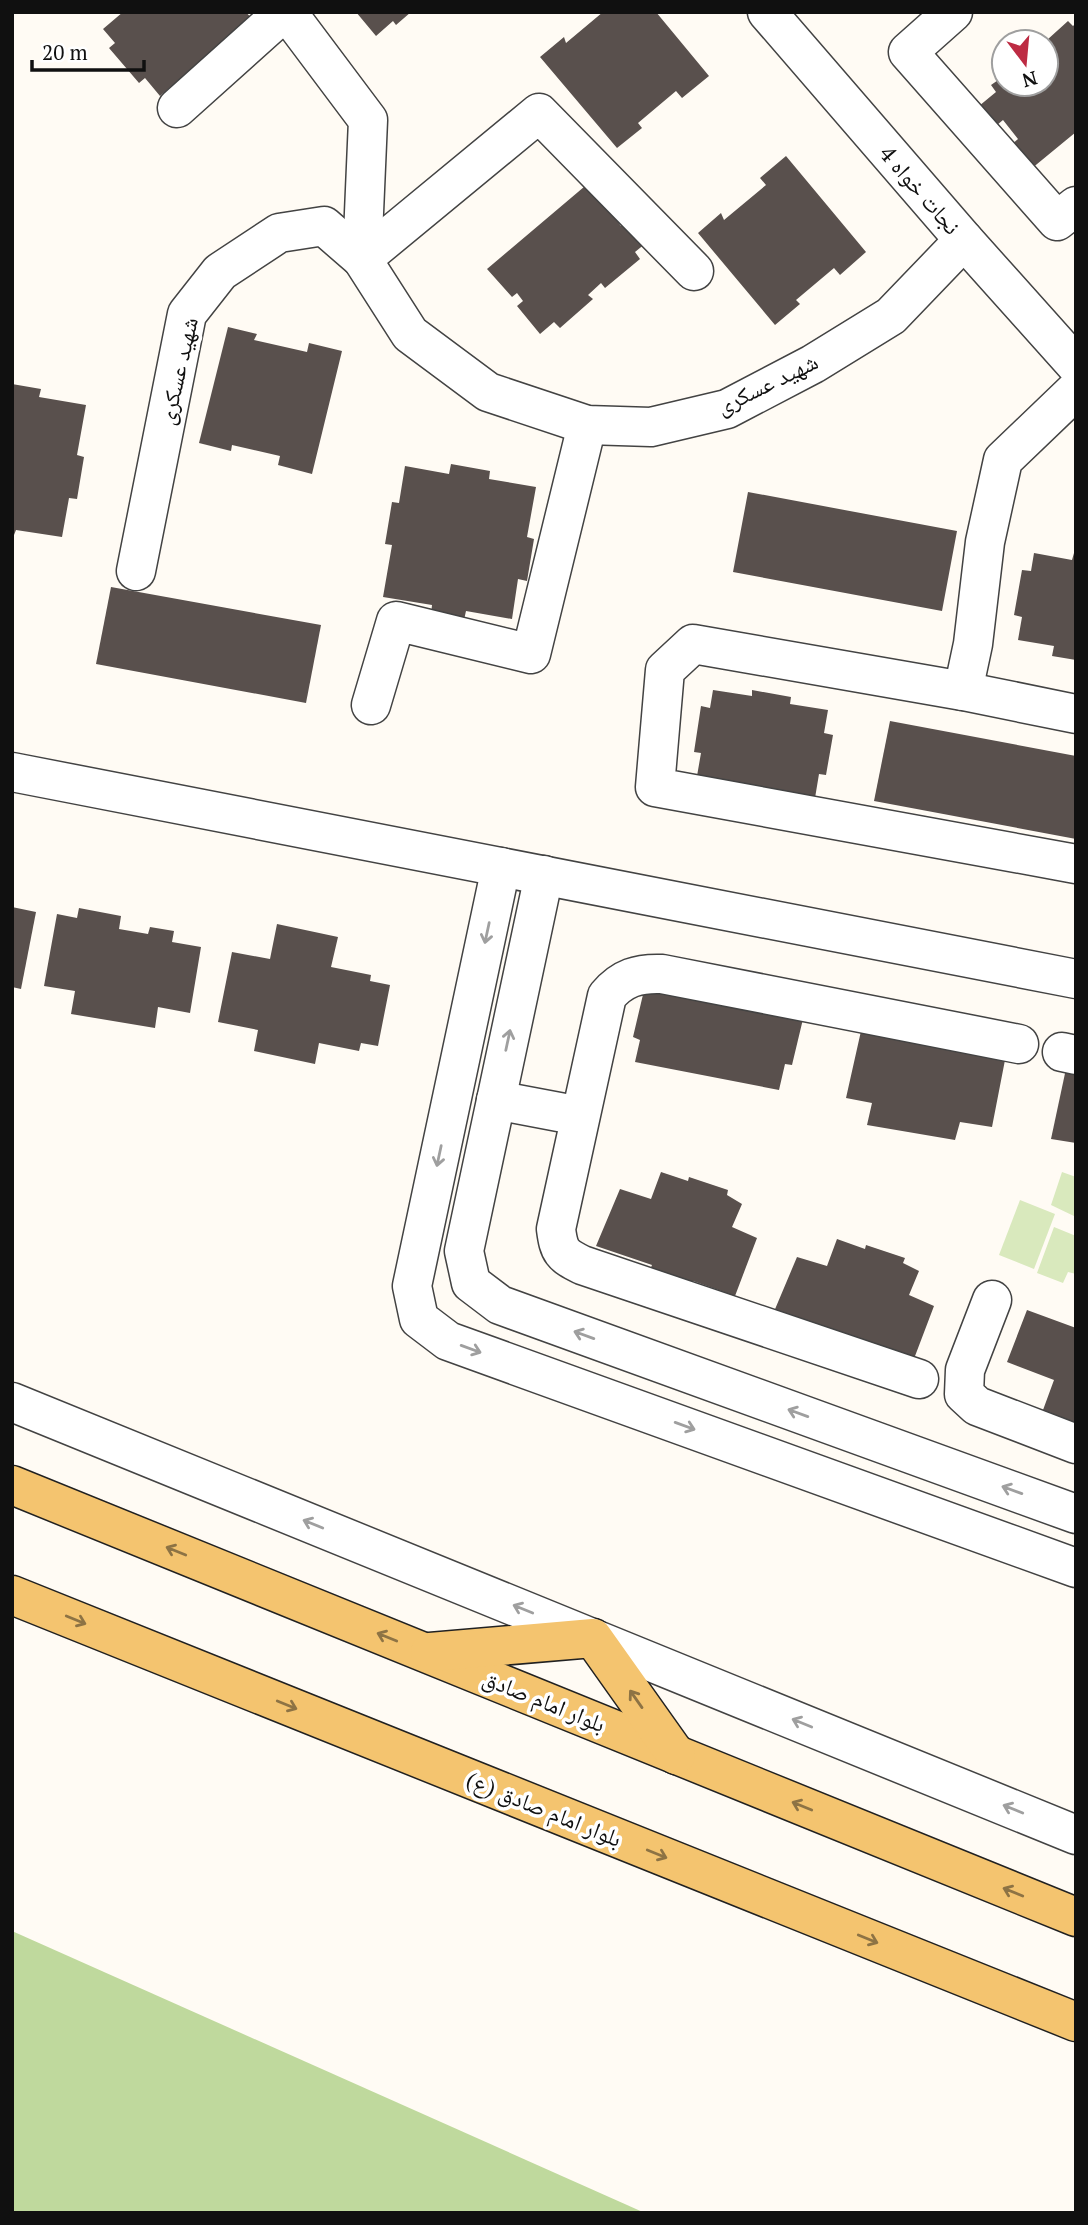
<svg xmlns="http://www.w3.org/2000/svg" width="1088" height="2225" viewBox="0 0 1088 2225" font-family="'PT Serif','Noto Naskh Arabic',serif">
  <style>
    .green { fill: #d9e9bd }
    .forest { fill: #bfd99d }
    .building { fill: #59504d }
    .lines { fill: none; stroke-linecap: round; stroke-linejoin: round }
    .minor-casing { stroke: #434343; stroke-width: 41 }
    .major-casing { stroke: #212121; stroke-width: 41 }
    .minor { stroke: #fff; stroke-width: 38 }
    .major { stroke: #f4c46f; stroke-width: 38 }
    .oneway { stroke: #9f9f9f }
    .oneway2 { stroke: #8d7344 }
    .labels { text-anchor: middle; stroke-width: 7; stroke-linejoin: round; paint-order: stroke }
    .street-label { font-size: 23px; fill: #101010; stroke: #fff }
  </style>
  <rect width="100%" height="100%" fill="#fffbf4"/>
  <!-- green -->
  <g class="green">
    <polygon points="1062,1172 1076,1177 1076,1217 1051,1205"/>
    <polygon points="1020,1200 1055,1214 1034,1269 999,1255"/>
    <polygon points="1054,1227 1076,1236 1076,1274 1068,1272 1063,1283 1037,1273"/>
  </g>
  <!-- forest -->
  <polygon class="forest" points="12,1931 645,2213 12,2213"/>
  <!-- building -->
  <g class="building">
    <polygon points="123,12 246,12 252,19 194,80 188,72 160,96 145,78 139,83 109,48 115,43 103,29"/>
    <polygon points="356,12 411,12 396,25 393,21 376,36"/>
    <polygon points="603,12 656,12 709,76 682,98 676,91 638,123 642,128 617,148 540,57 564,37 566,43"/>
    <polygon points="1068,21 1073,26 1076,23 1076,132 1031,169 1011,145 1018,139 1003,120 997,125 979,106 996,92 991,85 1004,76 1004,84 1046,84 1046,42 1033,42 1042,34 1047,40"/>
    <polygon points="786,156 866,252 840,275 834,268 796,300 800,304 775,325 698,233 721,213 724,220 766,185 760,178"/>
    <polygon points="591,181 620,214 615,218 621,226 628,221 646,243 635,252 640,259 605,288 601,283 588,295 593,299 560,328 554,322 540,334 517,306 523,301 517,293 512,297 487,269"/>
    <polygon points="228,327 257,334 254,340 307,352 309,343 342,351 312,474 278,465 280,456 232,445 231,451 199,443"/>
    <polygon points="12,384 41,389 39,397 86,405 77,455 84,457 77,499 69,498 62,537 16,530 12,540"/>
    <polygon points="451,464 490,471 489,479 536,487 527,537 534,539 527,581 518,579 512,619 466,611 464,620 431,615 432,605 383,597 392,545 385,544 392,502 399,503 405,466 449,474"/>
    <polygon points="748,492 957,531 942,611 733,572"/>
    <polygon points="1034,553 1072,560 1074,553 1076,554 1076,660 1052,656 1054,646 1018,640 1022,617 1014,615 1022,570 1031,571"/>
    <polygon points="111,587 321,625 306,703 96,664"/>
    <polygon points="713,690 752,696 752,690 791,697 790,704 828,710 824,733 833,735 826,775 819,774 815,798 697,776 701,753 694,752 701,706 710,708"/>
    <polygon points="890,721 1076,756 1076,839 874,801"/>
    <polygon points="12,907 36,912 21,989 12,987"/>
    <polygon points="79,908 121,916 119,929 148,934 150,927 174,931 172,942 201,947 190,1013 158,1007 155,1028 71,1014 75,991 44,986 57,914 77,918"/>
    <polygon points="277,924 338,937 331,967 371,975 370,981 390,985 378,1046 361,1043 359,1051 319,1043 315,1064 254,1051 258,1030 218,1022 232,952 270,959"/>
    <polygon points="645,986 803,1019 792,1065 785,1064 779,1090 635,1062 640,1040 633,1037"/>
    <polygon points="861,1031 1005,1060 992,1127 960,1122 955,1140 867,1125 872,1103 846,1098"/>
    <polygon points="1067,1064 1076,1066 1076,1143 1051,1139"/>
    <polygon points="661,1172 688,1181 689,1177 728,1190 727,1195 742,1204 732,1227 757,1238 735,1296 693,1281 691,1286 649,1272 652,1265 596,1246 620,1189 651,1199"/>
    <polygon points="837,1239 865,1249 866,1245 905,1258 903,1263 919,1271 909,1295 934,1306 912,1364 773,1314 797,1257 827,1266"/>
    <polygon points="1027,1310 1076,1328 1076,1423 1043,1410 1054,1380 1007,1362"/>
  </g>
  <g class="lines">
    <!-- minor casing -->
    <g class="minor-casing">
      <g id="minor">
        <polyline points="287,12 368,120 362,259"/>
        <polyline points="767,12 964,240 1076,365"/>
        <polyline points="953,12 908,52 1057,221 1076,206"/>
        <polyline points="177,108 284,12"/>
        <polyline points="362,259 539,113 694,271"/>
        <polyline points="136,571 187,314 220,272 279,233 324,226 362,259 410,334 488,392 587,425 651,427 727,409 813,364 891,316 964,240"/>
        <polyline points="963,691 973,644 985,542 1003,460 1076,390"/>
        <polyline points="371,705 396,621 531,654 587,425"/>
        <polyline points="1076,714 963,691 693,644 665,670 655,787 1076,864"/>
        <polyline points="12,772 1076,979"/>
        <polyline points="501,867 412,1286 419,1319 448,1341 1076,1568"/>
        <polyline points="544,875 464,1251 471,1283 500,1305 1076,1514"/>
        <polyline points="1062,1052 1076,1055"/>
        <polyline points="496,1100 580,1116"/>
        <polyline points="992,1300 965,1370 964,1394 977,1406 1076,1444"/>
        <path d="M919 1379 582 1265C562 1255 559 1252 556 1229L607 996C622 978 638 973 662 974L1019 1044"/>
        <polyline points="12,1402 1076,1835"/>
      </g>
    </g>
    <!-- major casing -->
    <g class="major-casing">
      <g id="major">
        <polyline points="12,1485 1076,1917"/>
        <polyline points="12,1595 1076,2022"/>
        <polyline points="430,1652 593,1638 676,1755"/>
      </g>
    </g>
    <!-- minor -->
    <use href="#minor" class="minor"/>
    <!-- major -->
    <use href="#major" class="major"/>
  </g>
  <!-- one-way arrows -->
  <defs><path id="oneway-shaft" d="M-6 0H5M1.5-3L5.5 0L1.5 3" fill="none" stroke-width="1.6" stroke-linecap="round" stroke-linejoin="round" transform="scale(1.75)"/></defs>
  <g class="oneway">
    <use href="#oneway-shaft" transform="translate(487 933) rotate(102)"/>
    <use href="#oneway-shaft" transform="translate(508 1040) rotate(-78)"/>
    <use href="#oneway-shaft" transform="translate(439 1156) rotate(102)"/>
    <use href="#oneway-shaft" transform="translate(584 1335) rotate(-160)"/>
    <use href="#oneway-shaft" transform="translate(471 1349) rotate(20)"/>
    <use href="#oneway-shaft" transform="translate(798 1413) rotate(-160)"/>
    <use href="#oneway-shaft" transform="translate(685 1426) rotate(20)"/>
    <use href="#oneway-shaft" transform="translate(1012 1490) rotate(-160)"/>
    <use href="#oneway-shaft" transform="translate(313 1524) rotate(-158)"/>
    <use href="#oneway-shaft" transform="translate(523 1609) rotate(-158)"/>
    <use href="#oneway-shaft" transform="translate(802 1723) rotate(-158)"/>
    <use href="#oneway-shaft" transform="translate(1013 1809) rotate(-158)"/>
  </g>
  <g class="oneway2">
    <use href="#oneway-shaft" transform="translate(176 1551) rotate(-158)"/>
    <use href="#oneway-shaft" transform="translate(76 1620) rotate(22)"/>
    <use href="#oneway-shaft" transform="translate(387 1637) rotate(-158)"/>
    <use href="#oneway-shaft" transform="translate(636 1699) rotate(-125)"/>
    <use href="#oneway-shaft" transform="translate(287 1705) rotate(22)"/>
    <use href="#oneway-shaft" transform="translate(802 1806) rotate(-158)"/>
    <use href="#oneway-shaft" transform="translate(657 1854) rotate(22)"/>
    <use href="#oneway-shaft" transform="translate(1013 1892) rotate(-158)"/>
    <use href="#oneway-shaft" transform="translate(868 1939) rotate(22)"/>
  </g>
  <g class="labels">
    <!-- street labels -->
    <g class="street-label">
      <text transform="translate(920 190) rotate(49)" y="8">نجات خواه 4</text>
      <text transform="translate(178 371) rotate(-77)" y="8">شهید عسکری</text>
      <text transform="translate(767 384) rotate(-26)" y="8">شهید عسکری</text>
      <text transform="translate(544 1701) rotate(22)" y="8">بلوار امام صادق</text>
      <text transform="translate(544 1809) rotate(22)" y="8">بلوار امام صادق (ع)</text>
    </g>
  </g>
  <!-- border -->
  <rect width="1088" height="2225" fill="none" stroke="#101010" stroke-width="28"/>
  <!-- north arrow -->
  <g transform="translate(1025 63) rotate(164)"><circle r="33" fill="#ffffff" stroke="#9f9f9f" stroke-width="2"/>
  <path d="M0-5L12 26L0 18L-12 26Z" fill="#bd2b43"/>
  <text y="-10" font-size="19" font-weight="bold" text-anchor="middle" fill="#101010">N</text>
  </g>
  <!-- scale -->
  <path d="M32 60v10h112v-10" fill="none" stroke="#101010" stroke-width="3.5"/>
  <text x="42" y="60" font-size="21" fill="#101010" stroke="#ffffff" stroke-width="5" paint-order="stroke">20 m</text>
</svg>
